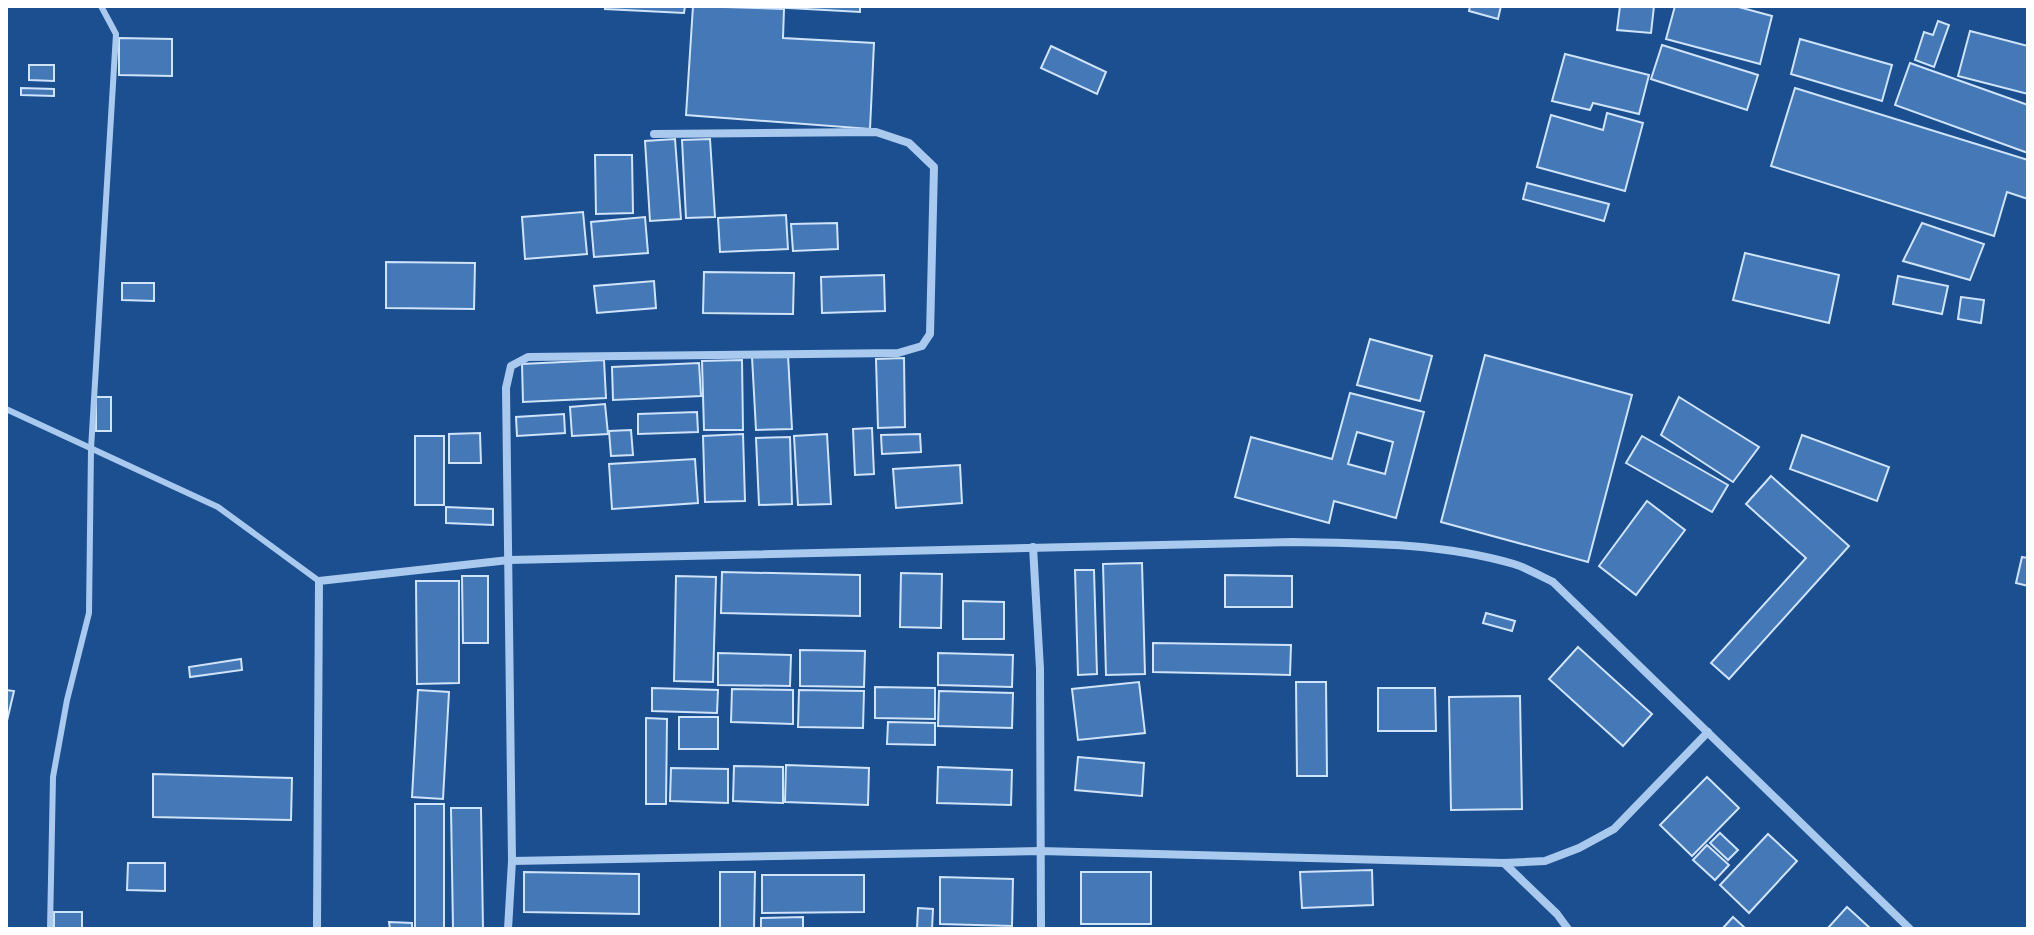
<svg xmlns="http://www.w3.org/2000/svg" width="2034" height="935" viewBox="0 0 2034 935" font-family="Rubik,sans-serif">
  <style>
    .building { fill: #4478b7; stroke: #cfe3fa; stroke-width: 2; fill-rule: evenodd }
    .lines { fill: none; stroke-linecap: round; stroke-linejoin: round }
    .lane { stroke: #a9c9ee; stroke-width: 6 }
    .street { stroke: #a9c9ee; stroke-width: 8 }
  </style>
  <rect width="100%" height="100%" fill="#1b4f8f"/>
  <!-- building -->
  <g class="building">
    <polygon points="605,6 685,6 684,13 605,9"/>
    <polygon points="693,6 784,9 783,38 874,43 870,129 686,115"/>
    <polygon points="771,6 860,6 860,12 771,7"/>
    <polygon points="1470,6 1501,6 1498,19 1469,11"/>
    <polygon points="1620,6 1654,6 1651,33 1617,30"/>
    <polygon points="1675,6 1735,6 1772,16 1760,64 1666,39"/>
    <polygon points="1938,21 1949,25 1934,67 1915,60 1924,32 1933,35"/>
    <polygon points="1970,31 2028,46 2028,94 1958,76"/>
    <polygon points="119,38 172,39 172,76 119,75"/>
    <polygon points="1800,39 1892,65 1882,101 1791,74"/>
    <polygon points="1662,45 1758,75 1747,110 1651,79"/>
    <polygon points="1051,46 1106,72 1097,94 1041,68"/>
    <polygon points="1565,54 1649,75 1639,114 1593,103 1590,110 1552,101"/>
    <polygon points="1910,63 2028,105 2028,153 1895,105"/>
    <polygon points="29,65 54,65 54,81 29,80"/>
    <polygon points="21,88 54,89 54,96 21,95"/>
    <polygon points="1795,88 2028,160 2028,199 2007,192 1994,236 1771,166"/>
    <polygon points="1607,113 1643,123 1625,191 1537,167 1551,115 1603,130"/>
    <polygon points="675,139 681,219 650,221 645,141"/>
    <polygon points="710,139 715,217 686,218 682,140"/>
    <polygon points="595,155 632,155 633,213 596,214"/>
    <polygon points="1527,183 1609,204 1604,221 1523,199"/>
    <polygon points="583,212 587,254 525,259 522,217"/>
    <polygon points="786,215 788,249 720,252 718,218"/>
    <polygon points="645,217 648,253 594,257 591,222"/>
    <polygon points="837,223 838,249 793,251 791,224"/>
    <polygon points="1922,223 1984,244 1970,280 1903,261"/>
    <polygon points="1745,253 1839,275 1829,323 1733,300"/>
    <polygon points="386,262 475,263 474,309 386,308"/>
    <polygon points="704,272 794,273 793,314 703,313"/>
    <polygon points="884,275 885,311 822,313 821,277"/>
    <polygon points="1898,276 1948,286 1942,314 1893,304"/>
    <polygon points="654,281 656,308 597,313 594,286"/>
    <polygon points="122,283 154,283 154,301 122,300"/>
    <polygon points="1961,297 1984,300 1981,323 1958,319"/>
    <polygon points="1370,339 1432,356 1420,401 1357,385"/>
    <polygon points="788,355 792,429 756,430 752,357"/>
    <polygon points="1485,355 1632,395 1588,562 1441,522"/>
    <polygon points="904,358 905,427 878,428 876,359"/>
    <polygon points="604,360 606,398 523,402 522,364"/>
    <polygon points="742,360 743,430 704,430 702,361"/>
    <polygon points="699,363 701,396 613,400 612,367"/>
    <path d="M1350 393 1424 412 1396 518 1334 501 1329 523 1235 497 1251 437 1332 459ZM1357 432 1393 442 1385 474 1348 464Z"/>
    <rect x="96" y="397" width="15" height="34"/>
    <polygon points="1679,397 1759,447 1733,482 1661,435"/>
    <polygon points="605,404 608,434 572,436 570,407"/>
    <polygon points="697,412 698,432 638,434 638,414"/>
    <polygon points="564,414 565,433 517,436 516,417"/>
    <polygon points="872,428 874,474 855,475 853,429"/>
    <polygon points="631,430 633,455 611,456 609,431"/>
    <polygon points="480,433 481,463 449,463 449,434"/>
    <polygon points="743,434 745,501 705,502 703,436"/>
    <polygon points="827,434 831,504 798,505 794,436"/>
    <polygon points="920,434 921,452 882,454 881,435"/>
    <polygon points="1802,435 1889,467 1877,501 1790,469"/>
    <rect x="415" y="436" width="29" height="69"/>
    <polygon points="1642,436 1728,485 1712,512 1626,463"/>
    <polygon points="790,437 792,504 759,505 756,438"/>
    <polygon points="695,459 698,503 612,509 609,464"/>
    <polygon points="960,465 962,503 896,508 893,469"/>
    <polygon points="1771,476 1849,546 1729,679 1711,663 1806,558 1746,504"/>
    <polygon points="1647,501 1685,530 1636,595 1599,566"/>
    <polygon points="446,507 493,509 493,525 446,523"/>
    <polygon points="2022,557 2028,558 2028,586 2016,583"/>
    <polygon points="1142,563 1145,674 1106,675 1103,564"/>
    <polygon points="1075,570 1094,570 1097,674 1078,675"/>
    <polygon points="722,572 860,575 860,616 721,613"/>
    <polygon points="901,573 942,574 941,628 900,627"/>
    <polygon points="1225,575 1292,576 1292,607 1225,607"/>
    <polygon points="462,576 488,576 488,643 463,643"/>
    <polygon points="676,576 716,577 713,682 674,681"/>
    <polygon points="416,581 459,581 459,683 417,684"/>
    <polygon points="963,601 1004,602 1004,639 963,639"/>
    <polygon points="1486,613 1515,621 1512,631 1483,623"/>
    <polygon points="1153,643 1291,645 1290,675 1153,672"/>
    <polygon points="1578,647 1652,714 1623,746 1549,679"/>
    <polygon points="800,650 865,651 864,687 800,686"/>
    <polygon points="718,653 791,655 790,686 718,685"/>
    <polygon points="938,653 1013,655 1012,687 938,685"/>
    <polygon points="241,659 242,670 190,677 189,667"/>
    <polygon points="1139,682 1145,733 1078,740 1072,689"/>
    <polygon points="1296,682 1326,682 1327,776 1297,776"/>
    <polygon points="875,687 935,688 935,719 875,718"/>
    <polygon points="652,688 718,690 717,713 652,711"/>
    <polygon points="1378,688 1435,688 1436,731 1378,731"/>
    <polygon points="732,689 793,690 793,724 731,722"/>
    <polygon points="6,690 14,691 6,725"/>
    <polygon points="418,690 449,692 443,799 412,797"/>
    <polygon points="799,690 864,691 863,728 798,727"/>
    <polygon points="939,691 1013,693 1012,728 938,726"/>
    <polygon points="1520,696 1522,809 1451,810 1449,697"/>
    <rect x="679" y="717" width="39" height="32"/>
    <polygon points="646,718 667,719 666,804 646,804"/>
    <polygon points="888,722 935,723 935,745 887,744"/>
    <polygon points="1078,757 1144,763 1142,796 1075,790"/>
    <polygon points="786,765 869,768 868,805 785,802"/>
    <polygon points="734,766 783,767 783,803 733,801"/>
    <polygon points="938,767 1012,770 1011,805 937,803"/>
    <polygon points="671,768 728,769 728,803 670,801"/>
    <polygon points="153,774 292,778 291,820 153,817"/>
    <polygon points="1707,777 1739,808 1692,856 1660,825"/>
    <rect x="415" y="804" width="29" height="125"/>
    <polygon points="451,808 481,808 483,929 453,929"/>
    <polygon points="1720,833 1738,850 1728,860 1710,843"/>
    <polygon points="1768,834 1797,861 1749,913 1720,885"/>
    <polygon points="1707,845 1729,865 1715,880 1693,860"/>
    <polygon points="128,863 165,863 165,891 127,890"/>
    <polygon points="1372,870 1373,905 1302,908 1300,872"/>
    <polygon points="524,872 639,874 639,914 524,912"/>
    <polygon points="720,872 755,872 754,929 720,929"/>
    <rect x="1081" y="872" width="70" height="52"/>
    <polygon points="762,875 864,875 864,912 762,913"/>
    <polygon points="940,877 1013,879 1012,926 940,924"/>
    <polygon points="1847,907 1871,929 1827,929"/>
    <polygon points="918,908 933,909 932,929 917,929"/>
    <rect x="54" y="912" width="28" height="17"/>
    <polygon points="803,917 803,929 761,929 761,918"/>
    <polygon points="1733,917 1746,929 1722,929"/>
    <polygon points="389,922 412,923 412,929 390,929"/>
  </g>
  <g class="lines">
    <!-- lane -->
    <g class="lane">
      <polyline points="6,409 218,507 319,581"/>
      <polyline points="50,929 53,777 67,700 89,613 91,449 116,34 101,6"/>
    </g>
    <!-- street -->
    <g class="street">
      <polyline points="1033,547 1040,669 1041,929"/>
      <polyline points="512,861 1040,851 1504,863 1545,861 1579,848 1614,829 1708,732"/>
      <polyline points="1504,863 1557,914 1568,929"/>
      <path d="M317 929 319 581 509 560 1293 542C1366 543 1443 543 1514 564 1527 568 1540 576 1553 582L1910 929"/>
      <polyline points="508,929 512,861 506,388 511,366 528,357 898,353 922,346 930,334 934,167 909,143 876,132 654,134"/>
    </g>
  </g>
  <!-- border -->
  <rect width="2034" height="935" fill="none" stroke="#ffffff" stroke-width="16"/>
</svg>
